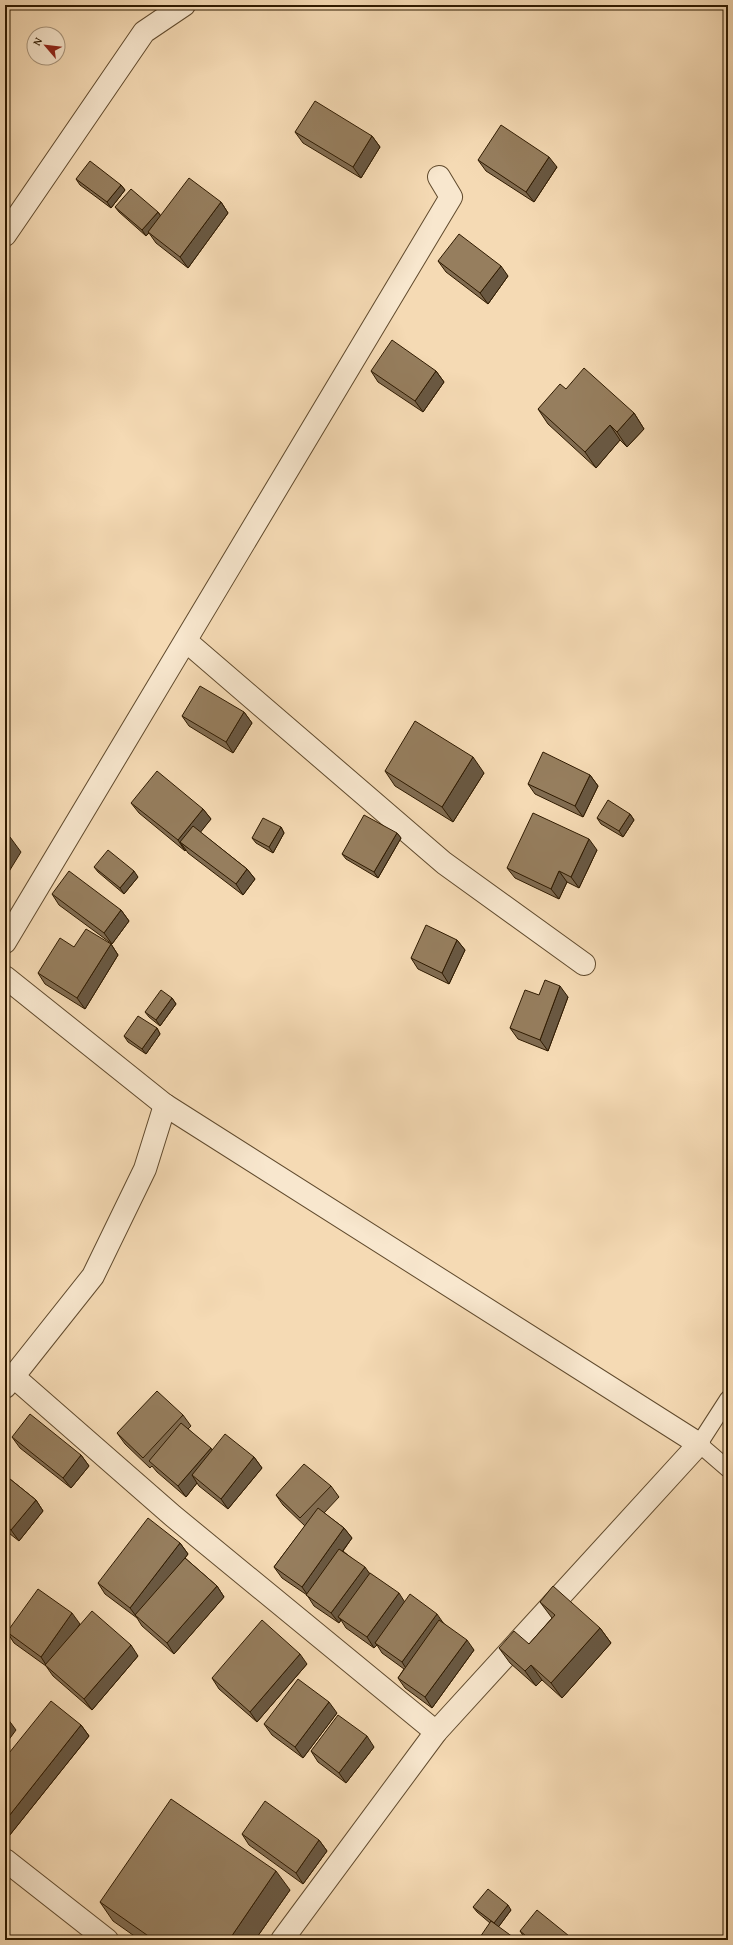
<svg xmlns="http://www.w3.org/2000/svg" width="733" height="1945" viewBox="0 0 733 1945" font-family="'Gentium Book Plus',serif">
  <style>
    .lines { fill: none; stroke-linecap: round; stroke-linejoin: round }
    .service-casing { stroke: #604a2d; stroke-width: 18 }
    .minor-casing { stroke: #604a2d; stroke-width: 24 }
    .service { stroke: #f8e7ce; stroke-width: 16 }
    .minor { stroke: #f8e7ce; stroke-width: 22 }
    .wall { fill: #816c51; stroke: #2f1a00 }
    .shaded-wall { fill: #695842; stroke: #2f1a00 }
    .building { fill: #967e5e; stroke: #2f1a00 }
  </style>
  <rect width="100%" height="100%" fill="#f5dab4"/>
  <filter id="stains"><feTurbulence type="fractalNoise" baseFrequency=".005" numOctaves="4"/><feColorMatrix values="0 0 0 0 .2 0 0 0 0 .09 0 0 0 0 .02 0 0 0 .5 -.17"/></filter>
  <radialGradient id="worn" r=".72"><stop offset=".6" stop-color="#630" stop-opacity="0"/><stop offset="1" stop-color="#630" stop-opacity=".3"/></radialGradient>
  <g class="lines">
    <!-- service casing -->
    <g class="service-casing">
      <polyline id="service" points="728,1399 699,1444 728,1469"/>
    </g>
    <!-- minor casing -->
    <g class="minor-casing">
      <g id="minor">
        <polyline points="5,235 144,32 184,5"/>
        <polyline points="186,641 444,863 584,964"/>
        <polyline points="5,942 451,197 439,177"/>
        <polyline points="5,977 165,1105 699,1444 436,1732 282,1940"/>
        <polyline points="14,1377 173,1516 436,1732"/>
        <polyline points="5,1387 93,1276 145,1169 165,1105"/>
        <polyline points="5,1860 107,1940"/>
      </g>
    </g>
    <!-- service -->
    <use href="#service" class="service"/>
    <!-- minor -->
    <use href="#minor" class="minor"/>
  </g>
  <!-- wall -->
  <g class="wall">
    <polygon points="295,132 372,136 380,147 361,178 303,143"/>
    <polygon points="478,160 557,167 534,202 486,171"/>
    <polygon points="76,179 121,185 125,190 111,208 80,185"/>
    <polygon points="221,202 228,213 188,268 156,243 149,233 146,236 119,212 115,207 158,212 161,216"/>
    <polygon points="438,261 508,276 488,304 446,272"/>
    <polygon points="371,371 436,371 444,382 423,412 378,382"/>
    <polygon points="566,389 634,413 644,429 627,447 620,440 596,468 548,424 538,409"/>
    <polygon points="244,712 252,723 233,753 189,726 182,716"/>
    <polygon points="385,771 484,773 453,822 395,786"/>
    <polygon points="590,775 598,786 583,817 535,794 528,784"/>
    <polygon points="131,803 203,809 211,819 200,832 247,869 255,879 243,895 188,853 186,850 185,851 139,813"/>
    <polygon points="630,814 634,820 623,837 601,824 597,818"/>
    <polygon points="281,827 284,833 273,853 256,843 252,838"/>
    <polygon points="397,833 401,838 378,878 346,859 342,854"/>
    <polygon points="597,850 579,888 567,882 559,899 515,878 507,868"/>
    <polygon points="94,867 138,877 124,894 98,872"/>
    <polygon points="52,894 121,910 129,921 112,944 59,905"/>
    <polygon points="457,940 465,950 449,984 418,969 411,958"/>
    <polygon points="111,944 118,955 85,1009 45,984 38,973 74,947"/>
    <polygon points="539,995 568,997 548,1051 518,1039 510,1028"/>
    <polygon points="172,998 176,1004 160,1026 149,1017 145,1012"/>
    <polygon points="157,1028 160,1034 146,1054 128,1042 124,1036"/>
    <polygon points="183,1415 191,1426 188,1429 212,1450 254,1457 262,1468 228,1509 199,1486 197,1483 186,1497 157,1472 152,1466 150,1468 125,1444 117,1433"/>
    <polygon points="12,1437 81,1455 89,1466 71,1488 20,1448"/>
    <polygon points="5,1475 36,1500 43,1511 19,1541 5,1530"/>
    <polygon points="331,1486 339,1497 324,1513 344,1528 352,1538 343,1551 404,1602 442,1622 474,1650 432,1708 405,1688 398,1678 404,1669 382,1653 377,1645 374,1648 346,1628 341,1620 339,1623 314,1606 307,1595 282,1578 274,1567 305,1526 283,1505 276,1495"/>
    <polygon points="180,1543 188,1554 185,1558 217,1586 224,1597 174,1654 142,1626 137,1618 105,1594 98,1583"/>
    <polygon points="540,1602 600,1628 611,1643 562,1698 542,1680 536,1686 510,1663 499,1648 529,1644 552,1618"/>
    <polygon points="80,1624 76,1629 138,1656 92,1710 53,1676 46,1666 14,1643 7,1632"/>
    <polygon points="307,1664 257,1722 219,1689 212,1678"/>
    <polygon points="337,1713 303,1758 272,1735 264,1724"/>
    <polygon points="81,1725 89,1736 9,1836 5,1832 5,1758"/>
    <polygon points="374,1747 346,1783 318,1762 311,1751"/>
    <polygon points="242,1834 319,1840 327,1851 303,1884 249,1845"/>
    <polygon points="290,1890 255,1940 140,1940 113,1921 100,1902"/>
    <polygon points="473,1907 511,1910 499,1926 490,1923 477,1912"/>
    <polygon points="520,1931 574,1940 526,1940"/>
  </g>
  <!-- shaded-wall -->
  <g class="shaded-wall">
    <polygon points="372,136 380,147 361,178 353,167"/>
    <polygon points="549,157 557,167 534,202 526,192"/>
    <polygon points="121,185 125,190 111,208 107,202"/>
    <polygon points="221,202 228,213 188,268 180,257"/>
    <polygon points="158,212 162,218 146,236 142,230"/>
    <polygon points="501,266 508,276 488,304 480,293"/>
    <polygon points="436,371 444,382 423,412 415,401"/>
    <polygon points="634,413 644,429 627,447 617,432"/>
    <polygon points="610,425 620,440 596,468 585,452"/>
    <polygon points="244,712 252,723 233,753 226,742"/>
    <polygon points="473,757 484,773 453,822 442,807"/>
    <polygon points="590,775 598,786 583,817 575,806"/>
    <polygon points="203,809 211,819 188,848 180,842 186,850 185,851 178,840"/>
    <polygon points="630,814 634,820 623,837 619,831"/>
    <polygon points="281,827 284,833 273,853 269,847"/>
    <polygon points="397,833 401,838 378,878 374,872"/>
    <polygon points="10,837 21,852 5,878 5,846"/>
    <polygon points="589,839 597,850 579,888 571,877"/>
    <polygon points="247,869 255,879 243,895 236,884"/>
    <polygon points="134,871 138,877 124,894 120,888"/>
    <polygon points="559,871 567,882 559,899 551,889"/>
    <polygon points="121,910 129,921 112,944 104,933"/>
    <polygon points="457,940 465,950 449,984 442,973"/>
    <polygon points="111,944 118,955 85,1009 77,998"/>
    <polygon points="560,986 568,997 548,1051 540,1040"/>
    <polygon points="172,998 176,1004 160,1026 156,1020"/>
    <polygon points="157,1028 160,1034 146,1054 142,1049"/>
    <polygon points="211,1448 218,1459 192,1475 197,1483 186,1497 178,1486"/>
    <polygon points="81,1455 89,1466 71,1488 63,1478"/>
    <polygon points="254,1457 262,1468 228,1509 221,1499"/>
    <polygon points="36,1500 43,1511 19,1541 11,1530"/>
    <polygon points="344,1528 352,1538 309,1597 302,1587"/>
    <polygon points="180,1543 188,1554 138,1618 136,1616 130,1608"/>
    <polygon points="365,1567 372,1577 338,1617 341,1620 339,1623 331,1613"/>
    <polygon points="217,1586 224,1597 174,1654 167,1643"/>
    <polygon points="399,1593 406,1604 375,1643 377,1645 374,1648 367,1637"/>
    <polygon points="72,1613 80,1624 48,1668 41,1657"/>
    <polygon points="437,1614 444,1624 409,1673 402,1662"/>
    <polygon points="600,1628 611,1643 562,1698 551,1683"/>
    <polygon points="467,1640 474,1650 432,1708 425,1697"/>
    <polygon points="131,1645 138,1656 92,1710 84,1699"/>
    <polygon points="300,1654 307,1664 257,1722 250,1712"/>
    <polygon points="531,1665 542,1680 536,1686 525,1671"/>
    <polygon points="329,1702 337,1713 303,1758 295,1747"/>
    <polygon points="5,1715 16,1730 5,1745"/>
    <polygon points="81,1725 89,1736 9,1836 5,1829 5,1821"/>
    <polygon points="367,1736 374,1747 346,1783 339,1773"/>
    <polygon points="319,1840 327,1851 303,1884 296,1873"/>
    <polygon points="276,1871 290,1890 255,1940 229,1940"/>
    <polygon points="508,1905 511,1910 497,1929 493,1923"/>
  </g>
  <!-- building -->
  <g class="building">
    <polygon points="315,101 372,136 353,167 295,132"/>
    <polygon points="501,125 549,157 526,192 478,160"/>
    <polygon points="90,161 121,185 107,202 76,179"/>
    <polygon points="189,178 221,202 180,257 148,232"/>
    <polygon points="131,189 158,212 142,230 115,207"/>
    <polygon points="459,234 501,266 480,293 438,261"/>
    <polygon points="392,340 436,371 415,401 371,371"/>
    <polygon points="584,368 634,413 617,432 610,425 585,452 538,409 560,384 566,389"/>
    <polygon points="200,686 244,712 226,742 182,716"/>
    <polygon points="415,721 473,757 442,807 385,771"/>
    <polygon points="543,752 590,775 575,806 528,784"/>
    <polygon points="157,771 203,809 178,840 131,803"/>
    <polygon points="608,800 630,814 619,831 597,818"/>
    <polygon points="533,813 589,839 571,877 559,871 551,889 507,868"/>
    <polygon points="364,815 397,833 374,872 342,854"/>
    <polygon points="263,818 281,827 269,847 252,838"/>
    <polygon points="193,826 247,869 236,884 180,842"/>
    <polygon points="5,834 10,837 5,846"/>
    <polygon points="108,850 134,871 120,888 94,867"/>
    <polygon points="69,871 121,910 104,933 52,894"/>
    <polygon points="426,925 457,940 442,973 411,958"/>
    <polygon points="86,929 111,944 77,998 38,973 60,938 74,947"/>
    <polygon points="545,980 560,986 540,1040 510,1028 525,990 539,995"/>
    <polygon points="161,990 172,998 156,1020 145,1012"/>
    <polygon points="138,1016 157,1028 142,1049 124,1036"/>
    <polygon points="157,1391 183,1415 143,1458 117,1433"/>
    <polygon points="30,1414 81,1455 63,1478 12,1437"/>
    <polygon points="181,1423 211,1448 178,1486 149,1461"/>
    <polygon points="225,1434 254,1457 221,1499 192,1475"/>
    <polygon points="304,1464 331,1486 300,1518 276,1495"/>
    <polygon points="5,1475 36,1500 11,1530 5,1525"/>
    <polygon points="318,1508 344,1528 302,1587 274,1567"/>
    <polygon points="148,1518 180,1543 130,1608 98,1583"/>
    <polygon points="339,1549 365,1567 331,1613 306,1595"/>
    <polygon points="185,1558 217,1586 167,1643 135,1615"/>
    <polygon points="370,1573 399,1593 367,1637 338,1617"/>
    <polygon points="553,1586 600,1628 551,1683 531,1665 525,1671 499,1648 514,1631 529,1644 555,1615 540,1602"/>
    <polygon points="38,1589 72,1613 41,1657 7,1632"/>
    <polygon points="410,1594 437,1614 402,1662 375,1643"/>
    <polygon points="92,1611 131,1645 84,1699 45,1665"/>
    <polygon points="262,1620 300,1654 250,1712 212,1678"/>
    <polygon points="439,1620 467,1640 425,1697 398,1678"/>
    <polygon points="298,1679 329,1702 295,1747 264,1724"/>
    <polygon points="51,1701 81,1725 5,1821 5,1758"/>
    <polygon points="338,1715 367,1736 339,1773 311,1751"/>
    <polygon points="171,1799 276,1871 229,1940 154,1940 100,1902"/>
    <polygon points="265,1801 319,1840 296,1873 242,1834"/>
    <polygon points="488,1889 508,1905 494,1923 473,1907"/>
    <polygon points="537,1910 574,1940 531,1940 520,1931"/>
    <polygon points="491,1921 517,1940 478,1940"/>
  </g>
  <!-- margin -->
  <rect width="733" height="1945" fill="none" stroke="#f5dab4" stroke-width="20"/>
  <rect x="6" y="6" width="721" height="1933" fill="none" stroke="#2f1a00" stroke-width="2"/>
  <rect x="10" y="10" width="713" height="1925" fill="none" stroke="#2f1a00"/>
  <!-- north arrow -->
  <g transform="translate(46 46) rotate(298)"><circle r="19" fill="#f8e7ce" stroke="#a8957c"/>
  <path d="M0-3L7 15L0 10L-7 15Z" fill="#8f2418"/>
  <text y="-6" font-size="11" font-weight="bold" text-anchor="middle" fill="#2f1a00">N</text>
  </g>
  <rect width="100%" height="100%" filter="url(#stains)"/>
  <rect width="100%" height="100%" fill="url(#worn)"/>
</svg>
